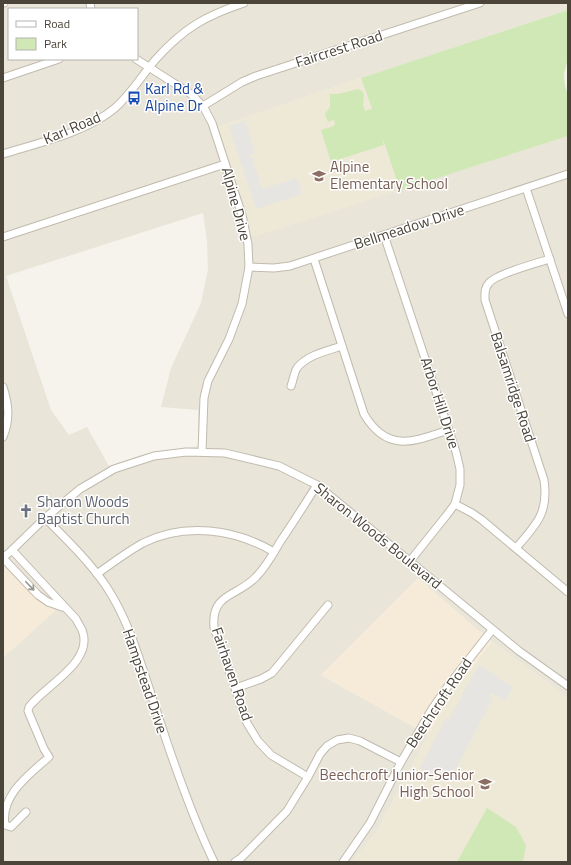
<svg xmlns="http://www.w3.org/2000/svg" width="571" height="865" viewBox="0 0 571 865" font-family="'Titillium Web',sans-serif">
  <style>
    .residential { fill: #e9e5d9; fill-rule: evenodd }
    .commercial { fill: #f6ead8 }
    .education { fill: #eee8d6 }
    .green { fill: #d0e8b5 }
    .parking { fill: #e7e5e2 }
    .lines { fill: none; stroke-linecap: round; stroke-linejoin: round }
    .minor-casing { stroke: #c1bbae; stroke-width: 9 }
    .minor { stroke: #fff; stroke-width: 7 }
    .oneway { stroke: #9b9892 }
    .labels { text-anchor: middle; stroke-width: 3; stroke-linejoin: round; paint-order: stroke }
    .street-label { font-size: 15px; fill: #4a4439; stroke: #fff }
    .transit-label { font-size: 15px; fill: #164399; stroke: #fff; text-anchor: start }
    .education-label { font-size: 15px; fill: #785e54; stroke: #fff; text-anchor: start }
    .worship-label { font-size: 15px; fill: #5b616d; stroke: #fff; text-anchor: start }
  </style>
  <rect width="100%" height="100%" fill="#f5f3eb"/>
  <!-- residential -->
  <path class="residential" d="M3 3H568V10L361 78 217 127 249 223 252 237 568 136V698L492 642 418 578 321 675 428 735 376 833 352 862H3V658L55 611 3 558ZM9 9H137V59H9ZM203 213 207 241 208 269 201 303 171 368 161 407 198 410V446L141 455 109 466 87 427 69 435 51 410 6 276Z"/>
  <!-- commercial -->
  <g class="commercial">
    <polygon points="7,556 55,611 3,658 3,558"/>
    <polygon points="418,578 492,642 454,692 428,735 321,675"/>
  </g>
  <!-- education -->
  <g class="education">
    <polygon points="361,78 400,190 252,237 249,223 217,127"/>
    <polygon points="492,642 568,698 568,862 352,862 376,833 428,735 454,692"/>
  </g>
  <!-- green -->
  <g class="green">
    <polygon points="568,10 568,58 564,74 565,85 568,95 568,136 400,190 382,137 384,145 331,162 321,130 334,126 335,123 334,120 328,122 325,114 330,107 330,94 338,94 358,89 362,91 364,94 363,105 365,111 372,109 361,78"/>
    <polygon points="487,808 516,827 526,845 523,862 457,862"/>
  </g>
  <!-- parking -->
  <g class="parking">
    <polygon points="245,121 255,153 250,155 251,158 252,157 262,189 297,178 302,194 256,209 229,126"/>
    <polygon points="480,665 513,687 505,701 491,693 489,695 493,698 450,780 446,779 445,781 420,768 446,718 449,720 475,671"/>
  </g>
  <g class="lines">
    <!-- minor casing -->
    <g class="minor-casing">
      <g id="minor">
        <polyline points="3,3 4,3"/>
        <polyline points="90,3 91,9"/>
        <polyline points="136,59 191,94 203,106 212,123 242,215 248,244 249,267 242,304 229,339 208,381 204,398 202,451"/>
        <polyline points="3,78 59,59"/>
        <polyline points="203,106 242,82 256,76 480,3"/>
        <path d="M3 154C38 143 87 132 115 108 131 94 142 75 156 59 184 28 205 16 244 3"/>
        <polyline points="526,188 568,314"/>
        <polyline points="384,235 456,452 460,469 460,485 455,504 446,516 410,561"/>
        <polyline points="3,237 225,164"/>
        <path d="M314 259 364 414C387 453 413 442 448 430"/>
        <polyline points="249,267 274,268 290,266 568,174"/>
        <path d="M291 386C293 381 294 373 297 368 307 355 327 351 342 346"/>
        <path d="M3 387C9 405 10 420 3 437"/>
        <polyline points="455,504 472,513 482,520 568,592"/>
        <path d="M45 518C66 539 89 561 106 586 130 622 141 665 155 706 172 759 190 812 214 862"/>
        <path d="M516 548C536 525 549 513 544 480L485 300C485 294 484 288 489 283 496 274 537 263 550 259"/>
        <path d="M12 550 76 619C78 623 80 626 82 630 95 662 44 686 29 707L28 711 44 749 49 757C30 774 0 795 5 825L11 827 26 812"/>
        <polyline points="3,558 12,550 45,518 80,489 114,469 154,456 186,452 225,453 279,466 317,485 519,651 568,686"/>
        <polyline points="3,558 38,595 48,602 62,607"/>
        <path d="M97 574C112 563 127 552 143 543 185 522 235 529 274 552"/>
        <polyline points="236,688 261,679 272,673 328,605"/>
        <path d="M308 777 271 755 258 741 247 723 214 627C211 593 237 597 256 577 266 567 273 554 280 542 293 523 305 504 317 485"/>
        <polyline points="235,862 241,858 287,811 308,777 320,754 327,746 337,740 349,738 360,741 401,762"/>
        <polyline points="343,862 370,823 401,762 432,709 448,686 492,630"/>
      </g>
    </g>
    <!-- minor -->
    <use href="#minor" class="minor"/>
  </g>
  <!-- one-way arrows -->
  <defs><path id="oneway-shaft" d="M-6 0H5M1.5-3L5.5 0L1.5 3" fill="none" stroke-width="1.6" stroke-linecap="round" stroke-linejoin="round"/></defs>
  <use class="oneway" href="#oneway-shaft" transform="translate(30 586) rotate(46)"/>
  <!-- icons -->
  <defs>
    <g id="bus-bare" transform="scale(1.08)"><path d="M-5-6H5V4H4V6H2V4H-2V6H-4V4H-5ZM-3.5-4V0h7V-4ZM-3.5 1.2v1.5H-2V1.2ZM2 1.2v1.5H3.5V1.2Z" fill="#1a4fb4" stroke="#fff" stroke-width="2.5" paint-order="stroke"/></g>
    <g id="school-bare" transform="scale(1.08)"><path d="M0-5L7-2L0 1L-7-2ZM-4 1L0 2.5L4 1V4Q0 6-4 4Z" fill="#8d6e63" stroke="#fff" stroke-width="2.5" paint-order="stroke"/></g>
    <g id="church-bare" transform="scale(1.08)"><path d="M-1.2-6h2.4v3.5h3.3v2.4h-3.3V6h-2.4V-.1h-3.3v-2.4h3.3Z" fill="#6b7280" stroke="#fff" stroke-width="2.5" paint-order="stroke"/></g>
  </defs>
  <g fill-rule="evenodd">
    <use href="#bus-bare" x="134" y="98"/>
    <use href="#school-bare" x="319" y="176"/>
    <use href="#church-bare" x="26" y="511"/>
    <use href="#school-bare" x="485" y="784"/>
  </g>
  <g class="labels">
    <!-- street labels -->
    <g class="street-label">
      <text transform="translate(339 49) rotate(-18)" y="5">Faircrest Road</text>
      <text transform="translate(72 128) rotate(-23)" y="5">Karl Road</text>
      <text transform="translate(236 204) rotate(75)" y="5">Alpine Drive</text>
      <text transform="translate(409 227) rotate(-18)" y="5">Bellmeadow Drive</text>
      <text transform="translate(513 387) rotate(72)" y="5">Balsamridge Road</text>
      <text transform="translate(440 403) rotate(72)" y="5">Arbor Hill Drive</text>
      <text transform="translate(378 536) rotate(39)" y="5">Sharon Woods Boulevard</text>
      <text transform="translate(232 674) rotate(71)" y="5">Fairhaven Road</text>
      <text transform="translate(145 681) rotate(71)" y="5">Hampstead Drive</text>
      <text transform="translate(439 703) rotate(-56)" y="5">Beechcroft Road</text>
    </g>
    <!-- transit labels -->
    <g class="transit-label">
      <text x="145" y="94">Karl Rd &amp;<tspan x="145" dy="17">Alpine Dr</tspan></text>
    </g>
    <!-- education labels -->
    <g class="education-label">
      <text x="330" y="172">Alpine<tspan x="330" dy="17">Elementary School</tspan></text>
      <text x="474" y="780" text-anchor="end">Beechcroft Junior-Senior<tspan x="474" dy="17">High School</tspan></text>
    </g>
    <!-- worship labels -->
    <g class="worship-label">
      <text x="37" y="507">Sharon Woods<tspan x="37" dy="17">Baptist Church</tspan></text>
    </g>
  </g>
  <!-- border -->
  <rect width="571" height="865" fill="none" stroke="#4a4439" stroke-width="8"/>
  <!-- legend -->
  <rect x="8" y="8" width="130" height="52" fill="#ffffff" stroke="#b7b4b0"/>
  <rect x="16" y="21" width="20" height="6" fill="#ffffff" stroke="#b7b4b0"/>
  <text x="44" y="28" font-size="12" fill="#4a4439">Road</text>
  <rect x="16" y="38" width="20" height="12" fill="#d0e8b5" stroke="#b7b4b0"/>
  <text x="44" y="48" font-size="12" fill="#4a4439">Park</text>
</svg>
